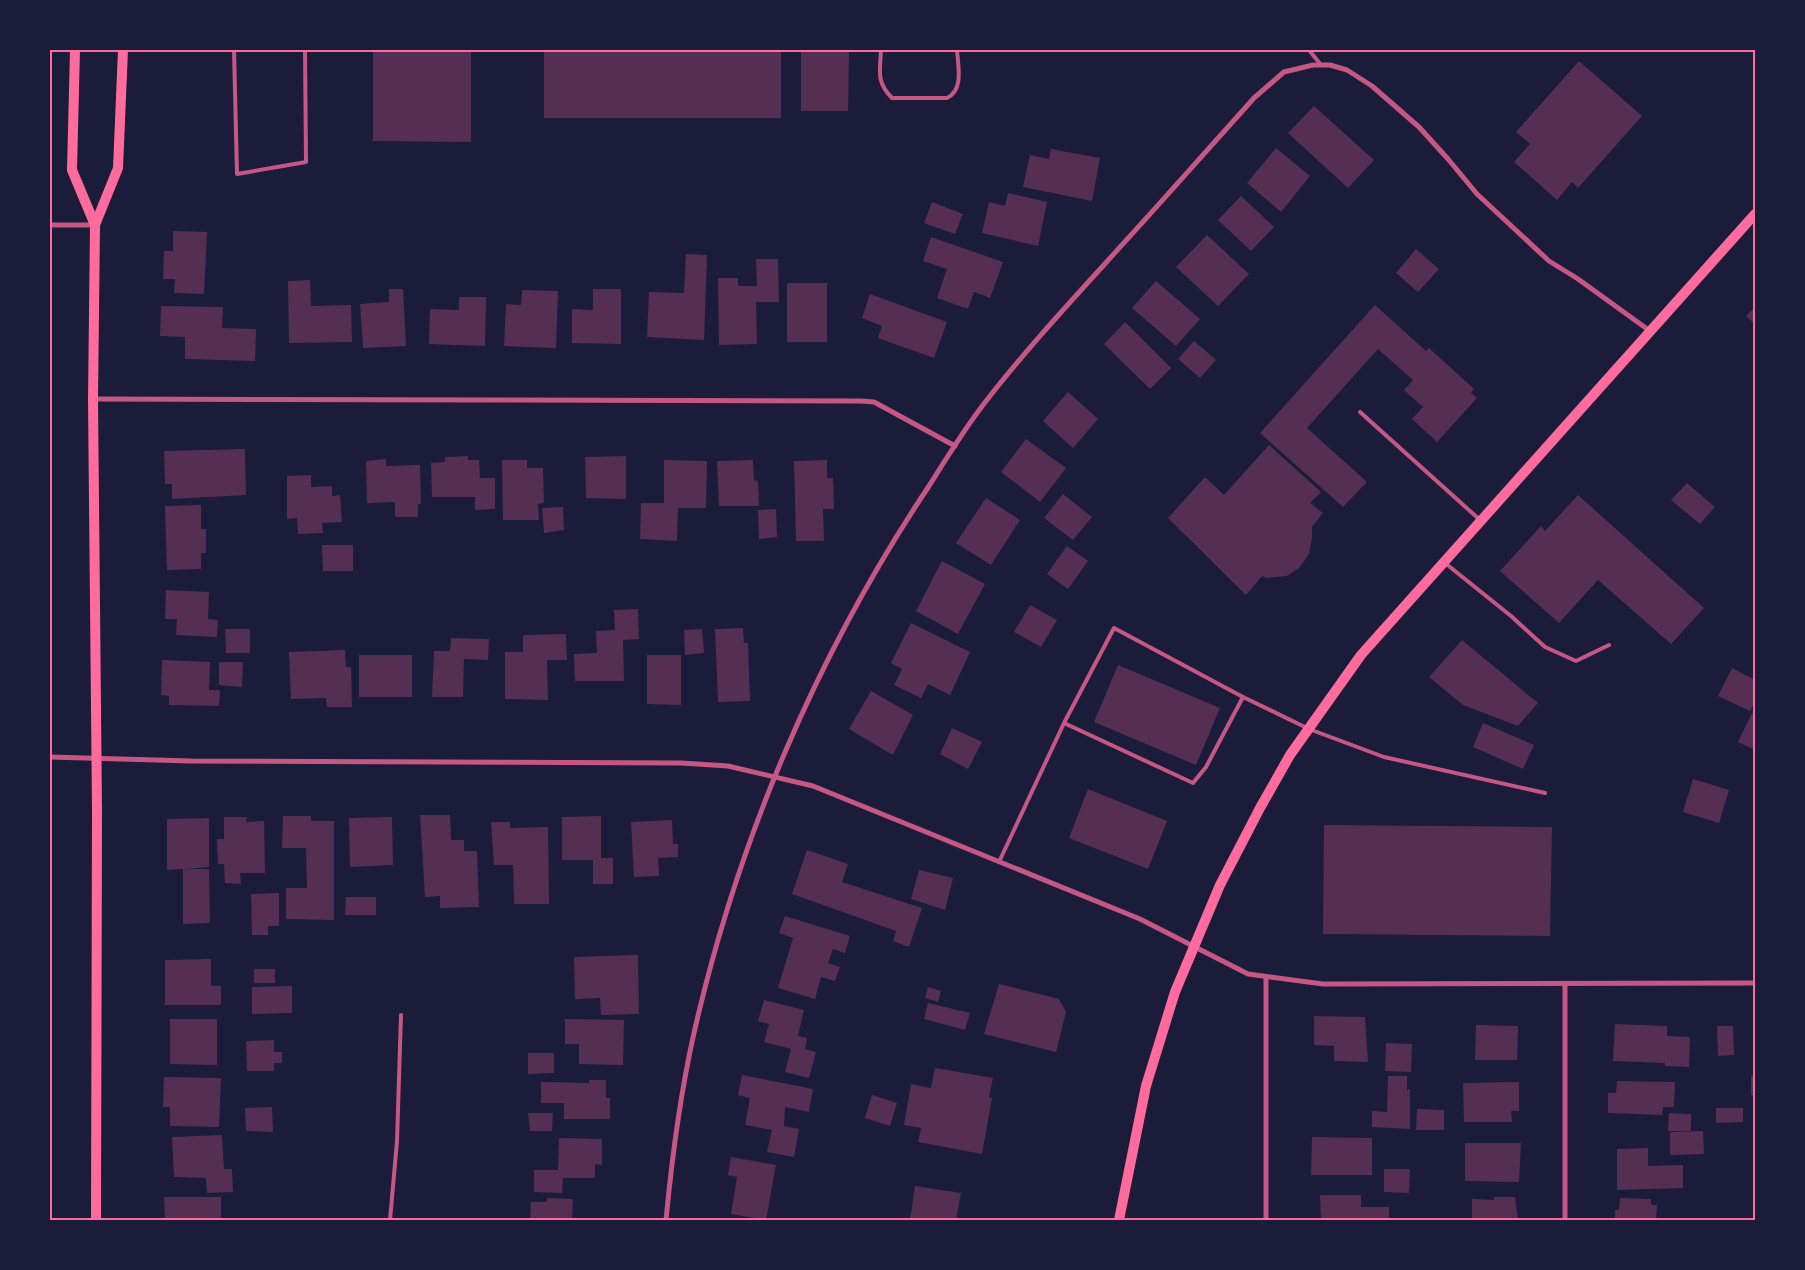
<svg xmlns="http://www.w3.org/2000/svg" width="1805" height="1270" viewBox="0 0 1805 1270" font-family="'Open Sans',sans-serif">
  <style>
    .building { fill: #542f53 }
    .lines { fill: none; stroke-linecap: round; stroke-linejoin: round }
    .service { stroke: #c65784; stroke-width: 4 }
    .minor { stroke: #c65784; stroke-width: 5 }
    .secondary { stroke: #ff6b9d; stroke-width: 10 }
    .neatline { fill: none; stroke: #ff6b9d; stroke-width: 2 }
  </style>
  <rect width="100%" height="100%" fill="#1b1b3a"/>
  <!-- building -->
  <g class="building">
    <polygon points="373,50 471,50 471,142 373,141"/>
    <rect x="544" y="50" width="237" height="68"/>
    <polygon points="801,50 849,50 848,111 801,111"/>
    <polygon points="1579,61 1642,116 1578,188 1572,182 1557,200 1514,162 1530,144 1516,132"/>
    <polygon points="1314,106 1374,160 1348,188 1288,133"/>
    <polygon points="1276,148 1310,176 1281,212 1247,183"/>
    <polygon points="1051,149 1100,158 1092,201 1023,187 1030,155 1049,159"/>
    <polygon points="1008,193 1047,202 1038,246 982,233 989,202 1005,206"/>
    <polygon points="1241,196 1274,227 1251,251 1218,220"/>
    <polygon points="932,202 963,214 955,234 924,223"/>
    <polygon points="173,231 207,232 204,294 174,293 175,279 163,279 164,251 173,251"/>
    <polygon points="1207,235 1249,274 1218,306 1176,267"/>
    <polygon points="931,237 1003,262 990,298 974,292 968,309 937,298 947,269 923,261"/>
    <polygon points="1416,249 1439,269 1418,292 1396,273"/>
    <polygon points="686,254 707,255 704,340 647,337 649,292 684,293"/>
    <polygon points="756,259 778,259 779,302 756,302 757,344 719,345 718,278 738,278 738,286 757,286"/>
    <polygon points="310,280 311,306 351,305 352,342 289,343 288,281"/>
    <polygon points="1156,281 1200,319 1176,346 1132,308"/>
    <rect x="787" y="283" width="40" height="59"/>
    <polygon points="389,289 403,289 406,346 363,348 360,304 389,302"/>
    <polygon points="593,289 621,289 621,344 572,343 572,309 593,310"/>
    <polygon points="522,290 558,291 556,348 504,346 506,304 521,305"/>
    <polygon points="870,294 947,322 934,358 878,338 882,326 862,318"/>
    <polygon points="459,297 486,297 485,346 429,344 430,309 459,310"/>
    <polygon points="1375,305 1426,351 1429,348 1474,389 1471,393 1477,398 1437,442 1412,419 1423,407 1404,390 1413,380 1378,349 1307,428 1367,482 1343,507 1260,433"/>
    <polygon points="161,306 223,307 222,328 256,329 255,361 185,359 185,337 160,336"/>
    <polygon points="1755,307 1755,324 1746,316"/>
    <polygon points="1125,322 1171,368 1150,389 1104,344"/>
    <polygon points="1194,341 1216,360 1200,378 1178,359"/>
    <polygon points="1068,392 1098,419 1073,448 1043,421"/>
    <polygon points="1026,439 1066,468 1040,502 1001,472"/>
    <polygon points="1269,445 1321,492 1310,503 1323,513 1312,527 1312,538 1309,554 1299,568 1287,576 1266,578 1262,576 1246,595 1168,518 1205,477 1224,495"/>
    <polygon points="245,449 246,495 172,499 172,484 165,484 164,451"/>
    <polygon points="468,456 468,460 479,460 480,478 495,478 495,509 475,510 475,497 432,497 431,463 445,462 445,457"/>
    <polygon points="626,456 626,499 586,498 585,457"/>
    <polygon points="386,459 386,466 420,465 421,504 418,504 418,517 395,517 395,502 367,503 366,461"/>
    <polygon points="502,460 527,460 527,468 543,468 544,503 538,504 539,520 503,520"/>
    <polygon points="664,460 707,461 706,508 678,508 677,541 640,539 641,503 664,503"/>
    <polygon points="753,460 754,480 758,481 759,506 719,506 717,461"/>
    <polygon points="827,460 827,478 833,478 834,509 823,509 824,541 796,541 794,461"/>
    <polygon points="311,475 311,487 332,486 332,496 340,495 342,522 322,523 323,533 298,534 297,518 287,519 287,476"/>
    <polygon points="1687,483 1715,507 1700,524 1671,500"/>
    <polygon points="1063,494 1092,517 1073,540 1044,518"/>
    <polygon points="1578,495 1704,608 1671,644 1598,580 1559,623 1500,571 1541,526 1545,531"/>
    <polygon points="986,498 1020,520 991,565 956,543"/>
    <polygon points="201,505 201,529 206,529 206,553 201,553 201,569 167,570 165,506"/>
    <polygon points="563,507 564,530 544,533 542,508"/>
    <polygon points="776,509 777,537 759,539 758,510"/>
    <polygon points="322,545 353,545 353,571 323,571"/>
    <polygon points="1067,546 1088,561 1068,589 1047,574"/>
    <polygon points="942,561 985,584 958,634 916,611"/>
    <polygon points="166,590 209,592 208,619 218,620 217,637 176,635 177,619 165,619"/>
    <polygon points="1030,605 1057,620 1041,647 1014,632"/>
    <polygon points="638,609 639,639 623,640 624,681 575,681 574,654 597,653 596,631 615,630 614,610"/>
    <polygon points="911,623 970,652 950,695 928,684 921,698 894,685 902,669 891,663"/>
    <polygon points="743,628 744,643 748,643 750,701 718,702 715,629"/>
    <polygon points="225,629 250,629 250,653 226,653"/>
    <polygon points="702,629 704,653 685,655 684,630"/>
    <polygon points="566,634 567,660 547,660 548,700 505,699 505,652 523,652 523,635"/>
    <polygon points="451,638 489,639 488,660 464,659 463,697 432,697 434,651 450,651"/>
    <polygon points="1462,640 1538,703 1518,726 1463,705 1429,677"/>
    <polygon points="345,650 346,667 351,667 352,707 327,707 326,698 291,699 289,652"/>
    <rect x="359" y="655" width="53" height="42"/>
    <polygon points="647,655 681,655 681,705 647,704"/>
    <polygon points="162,660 210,662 209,690 220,690 219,706 169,705 169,696 161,695"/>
    <polygon points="219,662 243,662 242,687 219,685"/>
    <polygon points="1118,665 1220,708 1196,765 1094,722"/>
    <polygon points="1732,668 1755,680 1755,701 1750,711 1718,696"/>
    <polygon points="871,691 913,715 893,755 849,729"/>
    <polygon points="1752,713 1755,714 1755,750 1738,742"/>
    <polygon points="1483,723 1534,745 1523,769 1473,747"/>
    <polygon points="952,728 982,742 968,769 940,754"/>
    <polygon points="1693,779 1729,790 1719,823 1683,812"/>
    <polygon points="1088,789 1167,821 1148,869 1069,838"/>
    <polygon points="420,815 450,815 451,840 464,840 464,851 477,851 479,907 440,908 440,896 425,897"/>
    <polygon points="283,816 311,816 311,821 334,821 334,920 286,919 286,888 307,888 306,848 282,848"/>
    <polygon points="601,816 601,858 613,858 613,884 593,884 593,860 562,860 562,817"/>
    <polygon points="224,817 247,817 246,822 264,821 265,873 240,873 241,884 225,883 224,864 218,864 217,839 224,839"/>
    <polygon points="392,817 393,865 350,867 349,818"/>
    <polygon points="209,818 209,867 185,869 209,869 210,923 183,924 183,869 167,870 167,819"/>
    <polygon points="672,820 673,844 678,844 678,857 658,858 659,876 634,877 631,822"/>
    <polygon points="491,822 510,822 510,828 548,827 549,904 514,904 513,865 494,865"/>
    <polygon points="1324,825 1552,827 1550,936 1323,934"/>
    <polygon points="807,850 848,864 842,882 922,908 909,947 893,941 896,931 792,894"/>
    <polygon points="919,870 953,878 945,910 911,899"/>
    <polygon points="279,893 279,926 268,926 268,935 252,935 251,894"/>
    <polygon points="346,897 376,897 376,915 345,915"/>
    <polygon points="785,916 850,936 845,953 833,949 828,963 840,967 835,981 821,977 815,999 778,988 793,938 779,933"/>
    <polygon points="638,955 639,1014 601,1015 600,998 575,999 574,957"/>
    <polygon points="211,959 211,986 221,986 221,1005 165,1005 165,960"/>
    <rect x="254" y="969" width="21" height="14"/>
    <polygon points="999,984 1059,999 1066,1012 1056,1052 984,1034"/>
    <polygon points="292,986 292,1013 252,1014 252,987"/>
    <polygon points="928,987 941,991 938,1002 925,998"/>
    <polygon points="764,1000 804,1010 798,1036 807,1038 805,1049 816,1052 809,1078 785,1072 791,1049 764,1042 769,1024 758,1021"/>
    <polygon points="928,1003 970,1013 965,1030 924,1019"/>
    <polygon points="1314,1016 1365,1017 1368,1062 1334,1061 1334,1046 1314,1045"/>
    <polygon points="170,1019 217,1019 217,1065 170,1064"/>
    <polygon points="565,1019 624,1020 623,1065 579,1064 579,1044 565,1044"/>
    <polygon points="1615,1024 1667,1026 1667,1036 1690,1037 1689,1067 1665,1066 1665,1063 1613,1061"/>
    <polygon points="1476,1025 1518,1026 1517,1060 1475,1060"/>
    <polygon points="1717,1026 1733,1026 1734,1055 1718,1056"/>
    <polygon points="274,1040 274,1052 282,1052 282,1063 274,1063 274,1071 247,1071 246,1041"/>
    <polygon points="1386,1043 1412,1044 1411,1072 1385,1071"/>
    <polygon points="528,1053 554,1053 554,1073 528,1074"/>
    <polygon points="935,1068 993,1078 989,1097 992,1098 982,1154 918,1142 921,1128 904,1125 911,1084 931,1088"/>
    <polygon points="742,1075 813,1089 809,1112 785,1107 784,1126 799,1129 794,1157 767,1152 772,1130 745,1125 750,1098 738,1095"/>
    <polygon points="1388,1076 1407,1076 1407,1090 1410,1089 1410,1129 1372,1127 1372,1111 1387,1112"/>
    <polygon points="1751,1076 1755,1076 1755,1096 1751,1095"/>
    <polygon points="164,1077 221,1078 219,1127 170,1126 170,1107 163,1107"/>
    <polygon points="589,1080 606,1080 606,1098 610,1098 610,1119 564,1119 564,1103 541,1103 541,1082 589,1083"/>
    <polygon points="1617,1081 1675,1082 1674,1107 1663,1107 1662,1115 1608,1113 1608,1093 1616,1093"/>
    <polygon points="1519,1082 1519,1111 1511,1111 1512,1122 1464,1122 1463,1083"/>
    <polygon points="872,1095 897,1103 890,1126 865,1118"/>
    <polygon points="272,1107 273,1132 246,1131 245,1108"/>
    <polygon points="1716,1108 1743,1108 1743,1122 1716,1123"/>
    <polygon points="1417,1109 1444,1110 1444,1130 1416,1130"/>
    <polygon points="528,1113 553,1113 552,1131 530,1131"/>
    <polygon points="1669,1113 1691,1114 1691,1131 1668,1131"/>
    <polygon points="1703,1131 1704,1154 1670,1155 1670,1132"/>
    <polygon points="222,1135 224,1169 232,1169 233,1192 207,1193 206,1178 174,1177 172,1137"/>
    <polygon points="1312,1137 1372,1138 1372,1175 1311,1175"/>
    <polygon points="559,1138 602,1139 602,1165 595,1164 595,1178 563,1178 562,1193 534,1192 534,1170 558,1170"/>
    <polygon points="1465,1143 1521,1143 1519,1182 1465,1181"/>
    <polygon points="1648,1148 1648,1166 1683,1165 1683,1188 1617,1190 1617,1149"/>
    <polygon points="731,1157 776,1165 766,1220 731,1214 737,1177 728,1175"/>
    <polygon points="1384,1169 1410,1169 1409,1193 1384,1192"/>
    <polygon points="915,1186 961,1193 956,1220 910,1220"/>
    <polygon points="1320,1195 1361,1195 1361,1207 1389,1207 1389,1220 1321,1218"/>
    <polygon points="164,1197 221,1197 221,1220 165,1220"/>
    <polygon points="1494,1197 1515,1197 1518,1220 1472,1220 1472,1199 1494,1200"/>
    <polygon points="547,1198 573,1199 572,1220 530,1220 531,1202 547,1202"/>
    <polygon points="1620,1198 1651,1199 1651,1205 1657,1205 1656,1220 1615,1220 1615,1210 1619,1210"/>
  </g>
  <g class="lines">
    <!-- service -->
    <g class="service">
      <polyline points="234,50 237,174 306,162 305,50"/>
      <path d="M881 50C880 71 876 82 892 98H947C964 90 958 66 957 50"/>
      <polyline points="1309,50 1321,65"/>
      <polyline points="1360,412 1480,520"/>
      <polyline points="1445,563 1511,616 1545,647 1576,661 1609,645"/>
      <polyline points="1243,697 1309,729 1384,757 1545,793"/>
      <polyline points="999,862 1064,723 1193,783 1206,767 1243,697 1114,628 1064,723"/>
      <polyline points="390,1220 397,1141 401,1015"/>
    </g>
    <!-- minor -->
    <g class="minor">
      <polyline points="50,225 94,225"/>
      <polyline points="93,399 861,401 874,402 955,446"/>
      <polyline points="50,757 191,761 681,763 728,766 813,786 1140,919 1248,974 1323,984 1755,983"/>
      <path d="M666 1220C672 1157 680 1095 694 1033 738 839 818 652 929 486 946 459 963 431 983 405 1020 357 1061 312 1102 267 1153 211 1204 154 1254 98L1284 72 1313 65H1330L1347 70 1372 86 1419 127 1448 159 1477 194 1549 261 1578 279 1650 331"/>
      <polyline points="1266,1220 1266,977"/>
      <polyline points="1565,1220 1565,985"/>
    </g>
    <!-- secondary -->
    <g class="secondary">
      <polyline points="75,50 72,170 95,225"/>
      <polyline points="96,1220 97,811 93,399 95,225 118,168 123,50"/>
      <polyline points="1119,1220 1146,1086 1175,992 1220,885 1260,808 1290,755 1361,655 1755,214"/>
    </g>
  </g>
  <!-- border -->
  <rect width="1805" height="1270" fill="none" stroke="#1b1b3a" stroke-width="102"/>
  <rect x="51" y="51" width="1703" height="1168" class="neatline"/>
</svg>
